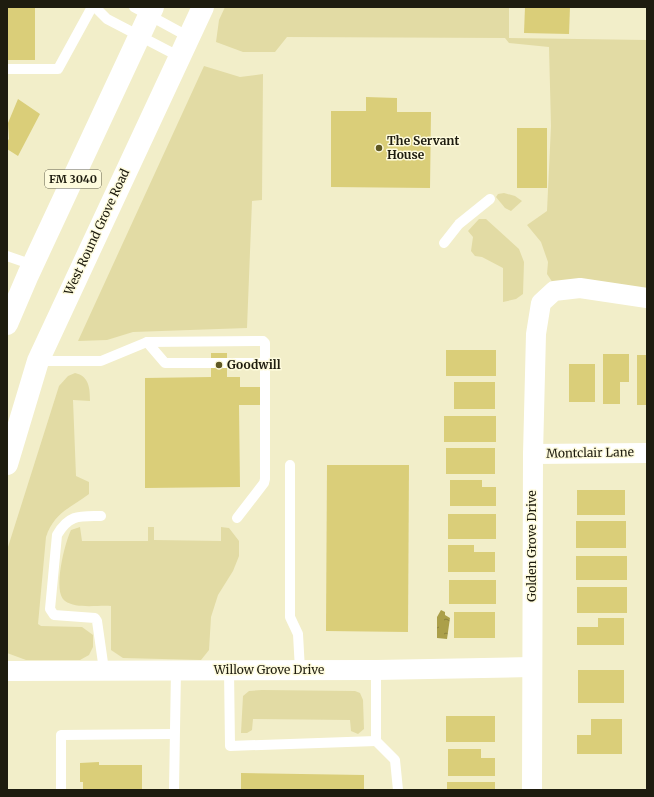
<svg xmlns="http://www.w3.org/2000/svg" width="654" height="797" viewBox="0 0 654 797" font-family="Merriweather,serif">
  <style>
    .grass { fill: #e2dba4 }
    .water { fill: url(#water-ripples) }
    .building { fill: #dace79 }
    .lines { fill: none; stroke-linecap: round; stroke-linejoin: round }
    .lane { stroke: #fff; stroke-width: 10 }
    .street { stroke: #fff; stroke-width: 20 }
    .primary { stroke: #fff; stroke-width: 22 }
    .poi-dot { fill: #5e5723; stroke: #fefbdd; stroke-width: 1.5 }
    .labels { text-anchor: middle; stroke-width: 3; stroke-linejoin: round; paint-order: stroke }
    .shield { fill: #fefbdd; stroke: #615f4d; stroke-width: 1 }
    .shield-label { font-size: 11px; font-weight: bold; fill: #1e1c0f }
    .poi-label { font-size: 12px; font-weight: bold; fill: #1e1c0f; stroke: #fefbdd; text-anchor: start }
    .street-label { font-size: 12px; fill: #1e1c0f; stroke: #fefbdd }
  </style>
  <defs>
    <pattern id="water-ripples" width="26" height="14" patternUnits="userSpaceOnUse"><rect width="26" height="14" fill="#ab9f49"/><path d="M2 4q2-2 4 0t4 0M15 11q2-2 4 0t4 0" fill="none" stroke="#8b813b"/></pattern>
  </defs>
  <rect width="100%" height="100%" fill="#f2eec9"/>
  <!-- grass -->
  <g class="grass">
    <polygon points="225,7 509,7 509,38 647,40 647,293 553,283 547,274 548,262 541,242 527,225 547,211 551,126 549,47 509,43 505,38 287,37 275,52 243,52 216,42 219,20"/>
    <polygon points="204,66 240,77 263,74 262,200 252,201 247,328 133,332 107,340 78,341"/>
    <polygon points="504,193 515,196 522,201 511,211 505,208 496,197 498,194"/>
    <polygon points="479,219 486,219 519,249 524,262 523,294 516,299 503,302 503,268 482,257 475,256 471,251 473,237 468,231"/>
    <path d="M75 373C89 376 90 388 90 401L73 400 76 476 89 482V494C70 508 54 513 46 537L38 624 41 626 82 627 93 635V647L89 655 80 660H26L7 653 8 547 59 386 68 376Z"/>
    <path d="M80 527 82 541H148V527H154V540L221 541V527L229 528 239 541V556L233 571 218 595 211 617 209 650 201 660 123 658 111 650V606C97 605 76 609 65 601 52 592 65 542 71 530Z"/>
    <polygon points="262,690 355,691 360,693 363,700 364,729 358,734 351,731 350,720 253,719 252,730 247,733 241,733 243,696 249,691"/>
  </g>
  <!-- water -->
  <polygon class="water" points="441,610 445,612 445,615 450,618 447,639 437,638 437,617"/>
  <!-- building -->
  <g class="building">
    <rect x="7" y="7" width="28" height="53"/>
    <polygon points="525,7 570,7 569,34 524,33"/>
    <polygon points="366,97 397,98 397,112 431,112 430,188 331,187 331,111 366,111"/>
    <polygon points="18,99 40,114 18,156 7,149 7,142 9,139 8,123"/>
    <rect x="517" y="128" width="30" height="60"/>
    <rect x="446" y="350" width="50" height="26"/>
    <polygon points="211,353 227,353 227,377 240,377 240,387 264,387 264,405 239,405 240,487 145,488 145,378 211,377"/>
    <polygon points="603,354 629,354 629,382 620,382 620,404 603,404"/>
    <rect x="637" y="355" width="10" height="50"/>
    <rect x="569" y="364" width="26" height="38"/>
    <rect x="454" y="382" width="41" height="27"/>
    <rect x="444" y="416" width="52" height="26"/>
    <rect x="446" y="448" width="49" height="26"/>
    <polygon points="327,465 409,465 408,632 326,631"/>
    <polygon points="450,480 482,480 482,487 496,487 496,506 450,506"/>
    <rect x="577" y="490" width="48" height="25"/>
    <rect x="448" y="514" width="48" height="25"/>
    <rect x="576" y="521" width="50" height="27"/>
    <polygon points="448,545 474,545 474,552 495,552 495,572 448,572"/>
    <rect x="576" y="556" width="51" height="24"/>
    <rect x="449" y="580" width="47" height="24"/>
    <rect x="577" y="587" width="50" height="26"/>
    <rect x="454" y="612" width="41" height="26"/>
    <polygon points="598,618 624,618 624,645 577,645 577,627 598,627"/>
    <rect x="578" y="670" width="46" height="33"/>
    <rect x="446" y="716" width="49" height="26"/>
    <polygon points="591,719 622,719 622,754 577,754 577,735 591,735"/>
    <polygon points="448,749 481,749 481,758 495,758 495,776 448,776"/>
    <polygon points="99,762 99,765 142,765 142,790 83,790 83,782 80,782 80,763"/>
    <polygon points="241,773 364,775 364,790 241,790"/>
    <rect x="447" y="782" width="48" height="8"/>
  </g>
  <g class="lines">
    <!-- lane -->
    <g class="lane">
      <polyline points="95,7 107,19 180,57"/>
      <polyline points="134,7 189,37"/>
      <polyline points="7,69 58,69 92,7"/>
      <polyline points="444,243 459,224 490,199"/>
      <polyline points="7,256 33,265"/>
      <polyline points="147,342 165,363 265,363"/>
      <polyline points="38,361 101,361 147,342 263,341 265,343 265,479 264,483 237,518"/>
      <polyline points="290,465 290,617 298,634 300,670"/>
      <path d="M101 516C80 516 69 514 57 535L50 609 54 615 95 618 97 621 104 670"/>
      <polyline points="229,670 230,746 376,741"/>
      <polyline points="376,670 376,741 395,760 398,790"/>
      <polyline points="61,790 61,735 174,734"/>
      <polyline points="174,790 176,670"/>
    </g>
    <!-- street -->
    <g class="street">
      <polyline points="533,454 647,453"/>
      <polyline points="7,671 376,670 531,667"/>
      <polyline points="532,790 533,454 536,334 541,303 554,291 580,288 647,298"/>
    </g>
    <!-- primary -->
    <g class="primary">
      <polyline points="7,324 28,275 153,7"/>
      <polyline points="7,464 38,361 203,7"/>
    </g>
  </g>
  <!-- markers -->
  <g class="poi-dot">
    <circle cx="379" cy="148" r="4"/>
    <circle cx="219" cy="365" r="4"/>
  </g>
  <g class="labels">
    <!-- shield labels -->
    <rect class="shield" x="45" y="170" width="56" height="18" rx="3"/>
    <g class="shield-label">
      <text x="73" y="183">FM 3040</text>
    </g>
    <!-- poi labels -->
    <g class="poi-label">
      <text x="387" y="145">The Servant<tspan x="387" dy="14">House</tspan></text>
      <text x="227" y="369">Goodwill</text>
    </g>
    <!-- street labels -->
    <g class="street-label">
      <text transform="translate(97 232) rotate(-65)" y="4">West Round Grove Road</text>
      <text transform="translate(590 453) rotate(-1)" y="4">Montclair Lane</text>
      <text transform="translate(532 546) rotate(-90)" y="4">Golden Grove Drive</text>
      <text x="269" y="674">Willow Grove Drive</text>
    </g>
  </g>
  <!-- border -->
  <rect width="654" height="797" fill="none" stroke="#1e1c0f" stroke-width="16"/>
</svg>
